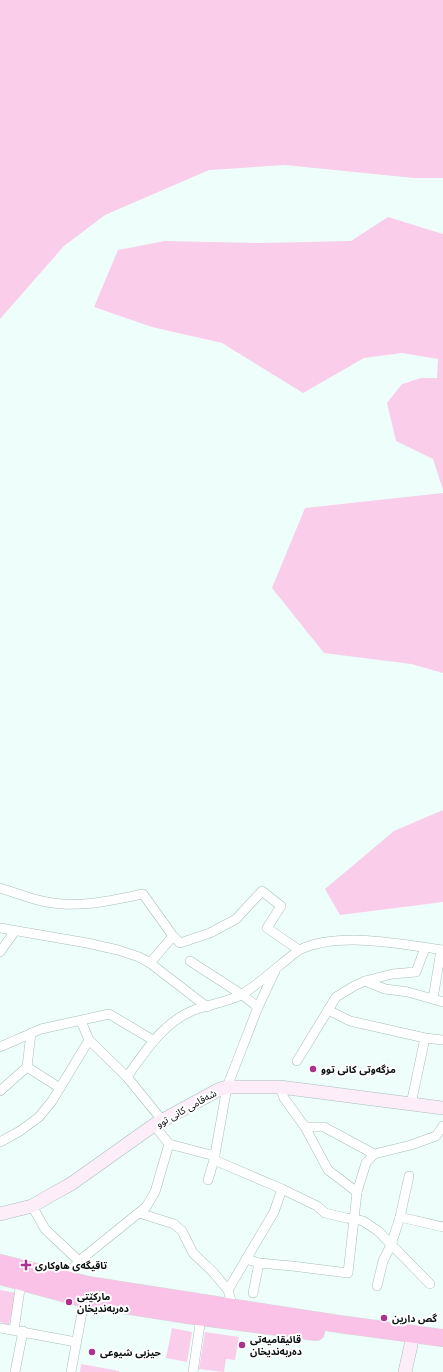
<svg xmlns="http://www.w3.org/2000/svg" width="443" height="1372" viewBox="0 0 443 1372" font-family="Mulish,'Noto Sans Arabic',sans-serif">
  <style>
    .green { fill: #facdea }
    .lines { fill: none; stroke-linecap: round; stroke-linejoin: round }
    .street-casing { stroke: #a6bfba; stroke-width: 10 }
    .secondary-casing { stroke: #a6bfba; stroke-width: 14 }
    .highway-casing { stroke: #d7d9d9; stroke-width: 18 }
    .street { stroke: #fff; stroke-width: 9 }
    .secondary { stroke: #fdedf8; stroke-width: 13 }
    .highway { stroke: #f9c2e6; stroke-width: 17 }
    .poi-dot { fill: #aa348d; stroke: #fff; stroke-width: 1.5 }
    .labels { text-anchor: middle; stroke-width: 4; stroke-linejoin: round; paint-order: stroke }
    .poi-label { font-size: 10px; font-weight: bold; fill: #08110f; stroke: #fff; text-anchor: start }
    .street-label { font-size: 10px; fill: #08110f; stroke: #fff }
  </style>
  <rect width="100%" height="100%" fill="#eefefb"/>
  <!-- green -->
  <g class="green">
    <polygon points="0,0 443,0 443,178 414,178 285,165 209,170 105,215 64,246 0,319"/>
    <polygon points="388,217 443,234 443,490 433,459 396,441 387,403 402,384 421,378 437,378 438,359 402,353 364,358 303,393 222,343 152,327 94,307 118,250 165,241 261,243 351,241"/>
    <polygon points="443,493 443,673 411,664 324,653 272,588 305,508"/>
    <polygon points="443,810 443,902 340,915 325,889 394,831"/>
    <polygon points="0,1290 16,1293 9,1325 0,1322"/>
    <polygon points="172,1328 192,1332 187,1362 166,1358"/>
    <polygon points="205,1332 239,1337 235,1360 226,1359 224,1372 199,1369"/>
    <polygon points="81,1364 119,1371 119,1372 80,1372"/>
  </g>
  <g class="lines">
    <!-- street casing -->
    <g class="street-casing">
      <g id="street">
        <path d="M0 888C14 892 28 898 42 901 77 909 108 901 143 894L173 936 180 943 210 933 236 919 262 891 281 906 267 928 299 950"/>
        <polyline points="0,928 87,943 118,950 139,957 150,963 207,1007"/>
        <polyline points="0,952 15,931"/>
        <polyline points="190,961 241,994 258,1007"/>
        <polyline points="150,963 173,936"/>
        <polyline points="365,981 385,989 408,992 443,1002"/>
        <polyline points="433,999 441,950"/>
        <polyline points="328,1010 350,1021 425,1038 443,1040"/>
        <polyline points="81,1021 89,1040 127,1077 162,1120"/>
        <polyline points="0,1047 41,1029 109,1014 153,1040"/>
        <polyline points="297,1061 336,997 354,986 365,981 392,974 416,972 425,948"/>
        <polyline points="27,1067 60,1088"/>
        <path d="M127 1077C146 1050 165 1020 197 1009 211 1004 227 1002 241 995 262 982 280 964 299 950 339 931 400 944 443 950"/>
        <polyline points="280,1087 284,1098 305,1127 328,1170 357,1192"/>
        <polyline points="0,1091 27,1067 31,1033"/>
        <polyline points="411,1104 425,1038"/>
        <polyline points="154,1125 169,1144 215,1156"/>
        <polyline points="305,1127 324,1127 374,1154"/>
        <polyline points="0,1142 20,1131 39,1117 52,1101 89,1040"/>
        <polyline points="214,1160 282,1189 317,1206 325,1213 346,1218 355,1219 363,1221 378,1231 430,1284"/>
        <polyline points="208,1180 214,1160 227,1087 258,1007 275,971"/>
        <polyline points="32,1206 45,1229 79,1261"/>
        <polyline points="139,1213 174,1224 182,1231 193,1253 213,1272 228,1290 233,1308"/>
        <polyline points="400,1217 443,1227"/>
        <polyline points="246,1259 259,1263 292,1266 348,1273 357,1192 366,1163 374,1154 411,1145 436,1136 443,1126"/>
        <polyline points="64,1279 79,1261 146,1207 155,1192 169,1144"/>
        <polyline points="377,1286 383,1261 391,1245 400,1217 409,1176"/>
        <polyline points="228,1290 274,1212 282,1189"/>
        <polyline points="253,1293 259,1263"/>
        <polyline points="0,1328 76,1342"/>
        <polyline points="14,1330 21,1282"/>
        <polyline points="15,1372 23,1331"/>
        <polyline points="71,1372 85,1296"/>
        <polyline points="193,1372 201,1317"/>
      </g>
    </g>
    <!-- secondary casing -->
    <g class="secondary-casing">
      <g id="secondary">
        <polyline points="0,1214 32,1206 51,1195 71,1184 154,1125 218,1090 227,1087 280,1087 443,1108"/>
        <polyline points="405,1372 411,1345"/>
      </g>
    </g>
    <!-- highway casing -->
    <g class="highway-casing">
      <g id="highway">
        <polyline points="0,1263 88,1285 339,1324 443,1338"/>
        <polyline points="0,1276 85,1299 201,1317 316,1332"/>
      </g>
    </g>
    <!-- street -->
    <use href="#street" class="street"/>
    <!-- secondary -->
    <use href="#secondary" class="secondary"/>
    <!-- highway -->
    <use href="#highway" class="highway"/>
  </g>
  <!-- markers -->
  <g class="poi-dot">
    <circle cx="313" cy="1069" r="4"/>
    <path d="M24 1259h4v4h4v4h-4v4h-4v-4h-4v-4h4z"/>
    <circle cx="69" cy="1302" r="4"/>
    <circle cx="384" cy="1318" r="4"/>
    <circle cx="242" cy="1345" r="4"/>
    <circle cx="92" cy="1352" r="4"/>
  </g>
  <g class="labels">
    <!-- poi labels -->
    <g class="poi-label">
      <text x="321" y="1073">مزگەوتی کانی توو</text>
      <text x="35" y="1269">تاقیگەی هاوکاری</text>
      <text x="77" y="1300">مارکێتی<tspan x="77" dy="12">دەربەندیخان</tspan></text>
      <text x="392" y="1322">گص دارین</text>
      <text x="250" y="1343">قائیقامیەتی<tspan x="250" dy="12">دەربەندیخان</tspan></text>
      <text x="100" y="1356">حیزبی شیوعی</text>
    </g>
    <!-- street labels -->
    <g class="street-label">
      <text transform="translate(186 1108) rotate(-29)" y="4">شەقامی کانی توو</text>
    </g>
  </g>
</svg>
